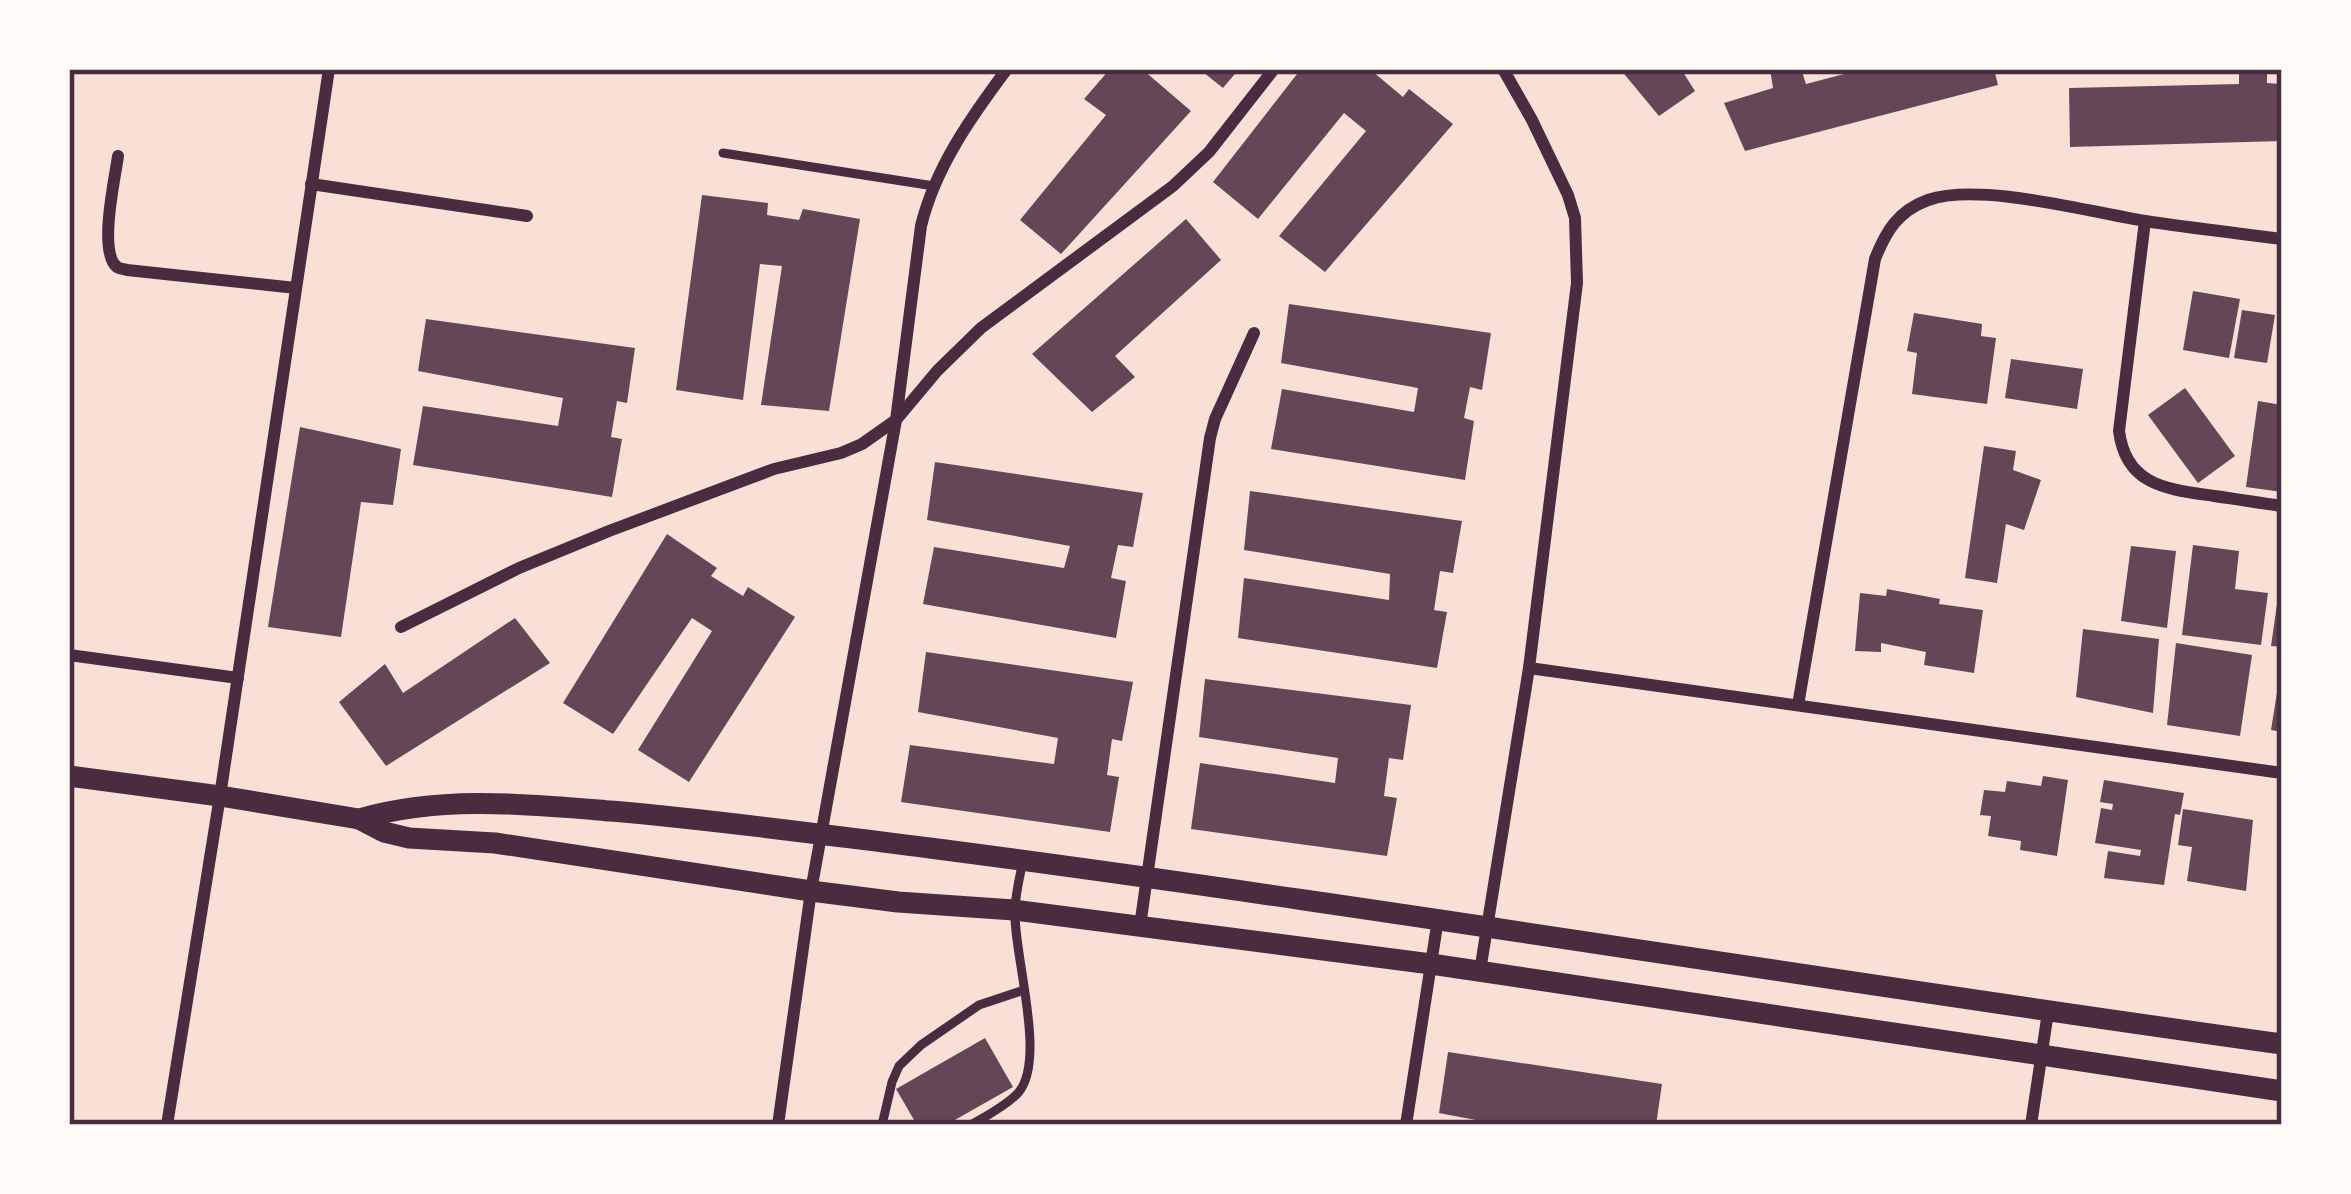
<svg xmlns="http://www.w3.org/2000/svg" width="2351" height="1194" viewBox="0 0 2351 1194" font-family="'Golos Text',sans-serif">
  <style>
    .building { fill: #644757 }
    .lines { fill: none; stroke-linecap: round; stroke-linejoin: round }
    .service { stroke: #4a2c40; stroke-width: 9 }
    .minor { stroke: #4a2c40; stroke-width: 12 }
    .tertiary { stroke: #4a2c40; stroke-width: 21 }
    .neatline { fill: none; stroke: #4a2c40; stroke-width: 4.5 }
  </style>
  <rect width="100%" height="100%" fill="#f7e1d7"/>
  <!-- building -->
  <g class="building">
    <polygon points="1110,69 1142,69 1191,111 1061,254 1020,220 1106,115 1084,99"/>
    <polygon points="1199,69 1239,69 1223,88"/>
    <polygon points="1301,69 1374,69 1372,71 1403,97 1409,89 1453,124 1325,272 1279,236 1366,131 1344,113 1258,219 1213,182"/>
    <polygon points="1620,69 1681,69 1695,91 1659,116"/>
    <polygon points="1770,69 1801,69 1806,84 1863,69 1994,69 1998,85 1745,151 1724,103 1773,88"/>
    <polygon points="2239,69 2267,69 2267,83 2282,84 2282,141 2070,147 2069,88 2239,84"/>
    <polygon points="702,195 768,203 767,215 799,220 803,209 860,219 829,411 761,405 782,266 760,264 743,400 676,390"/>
    <polygon points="1186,219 1221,260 1115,356 1135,377 1092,412 1032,354"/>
    <polygon points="2193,291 2240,299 2229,358 2183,350"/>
    <polygon points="1289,304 1491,333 1482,390 1470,387 1464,418 1474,421 1465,480 1271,449 1282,389 1414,412 1418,388 1281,363"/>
    <polygon points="2242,310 2275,315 2267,363 2234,358"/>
    <polygon points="1914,313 1982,324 1981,336 1996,338 1987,404 1912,394 1917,353 1907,351"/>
    <polygon points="426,319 635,348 627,403 617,401 611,437 622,439 612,497 413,465 423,406 558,426 563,398 418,371"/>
    <polygon points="2011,359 2083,369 2077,409 2005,398"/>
    <polygon points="2185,388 2235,456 2198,483 2148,415"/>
    <polygon points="2258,401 2282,405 2282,492 2246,487"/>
    <polygon points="300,427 401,449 393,505 361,502 341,637 268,627"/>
    <polygon points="1984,446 2016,451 2013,470 2041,480 2024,530 2006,524 1997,583 1965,578"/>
    <polygon points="935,462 1143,493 1133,547 1118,545 1111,578 1126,581 1116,638 923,604 934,547 1064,568 1070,546 927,520"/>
    <polygon points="1250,491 1462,521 1453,573 1440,571 1434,610 1447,612 1437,668 1238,638 1244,578 1389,600 1390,574 1244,550"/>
    <polygon points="667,534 717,568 711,576 743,596 748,587 795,617 689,782 638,750 712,631 692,618 613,734 563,703"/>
    <polygon points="2193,545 2239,551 2235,589 2268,593 2261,645 2182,635"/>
    <polygon points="2131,546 2176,551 2167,628 2121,621"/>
    <polygon points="1887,589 1940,599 1939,604 1983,610 1974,673 1924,665 1926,652 1881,643 1881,652 1855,651 1860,593 1886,596"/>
    <polygon points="2278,597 2282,598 2282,647 2271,646"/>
    <polygon points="515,618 550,663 386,766 339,702 385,664 403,693"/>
    <polygon points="2083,629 2159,639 2153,713 2076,697"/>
    <polygon points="2176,643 2252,655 2240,736 2167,725"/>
    <polygon points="926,652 1133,682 1122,741 1112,739 1107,775 1119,777 1110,832 901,802 910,745 1054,764 1058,738 918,712"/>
    <polygon points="1205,679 1411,705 1403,760 1389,758 1384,796 1397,798 1387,856 1191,829 1200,763 1335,783 1338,758 1199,737"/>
    <polygon points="2279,680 2282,680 2282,732 2271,730"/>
    <polygon points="2043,776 2068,780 2057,856 2020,850 2021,841 1988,836 1991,816 1980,815 1984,790 2005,792 2007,781 2041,786"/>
    <polygon points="2104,780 2184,793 2180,815 2175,814 2164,885 2104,878 2108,851 2140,856 2141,850 2095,843 2101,808 2112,810 2113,804 2100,802"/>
    <polygon points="2183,809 2253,820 2246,891 2187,881 2192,847 2178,845"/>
    <polygon points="985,1038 1013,1087 946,1125 917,1125 896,1089"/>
    <polygon points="1448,1052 1662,1084 1656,1125 1502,1125 1439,1113"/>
  </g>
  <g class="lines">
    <!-- service -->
    <g class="service">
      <polyline points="723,153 934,186"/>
      <polyline points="882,1125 892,1082 899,1066 921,1045 979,1005 1024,990"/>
      <path d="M971 1125C986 1116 1006 1106 1018 1093 1048 1059 1012 951 1015 907 1016 892 1020 876 1023 860"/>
    </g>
    <!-- minor -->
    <g class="minor">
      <path d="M118 156C115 179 98 252 117 267 120 269 124 269 127 270L296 288"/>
      <polyline points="311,184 527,216"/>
      <path d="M2145 221 2119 431C2126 486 2167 489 2214 496 2237 499 2259 503 2282 506"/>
      <polyline points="401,627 519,568 609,531 774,469 841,453 862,444 896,420 937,371 981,328 1173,186 1209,152 1274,69"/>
      <polyline points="69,655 238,678"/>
      <polyline points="1529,668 2282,773"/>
      <path d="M1798 705 1875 259C1886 231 1898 211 1928 200 1980 182 2089 212 2145 221 2191 228 2236 233 2282 239"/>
      <polyline points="1140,926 1210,438 1215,419 1254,333"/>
      <polyline points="1480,971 1529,668 1577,283 1575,218 1568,195 1532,120 1503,69"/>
      <polyline points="167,1125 220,796 329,69"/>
      <path d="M778 1125 811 891 896 420 921 226C935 168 971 117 1007 69"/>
      <polyline points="1406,1125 1438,919"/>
      <polyline points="2031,1125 2048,1012"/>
    </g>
    <!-- tertiary -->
    <g class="tertiary">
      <polyline points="69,776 220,796 359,819 384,832 409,838 495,843 811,891 898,902 1014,910 1431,964 2282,1091"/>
      <path d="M359 819C440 795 527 804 611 811 718 820 824 835 930 848 1382 907 1831 982 2282 1044"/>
    </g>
  </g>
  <!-- border -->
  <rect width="2351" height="1194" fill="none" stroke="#fffaf5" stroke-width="144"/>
  <rect x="72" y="72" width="2207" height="1050" class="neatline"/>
</svg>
